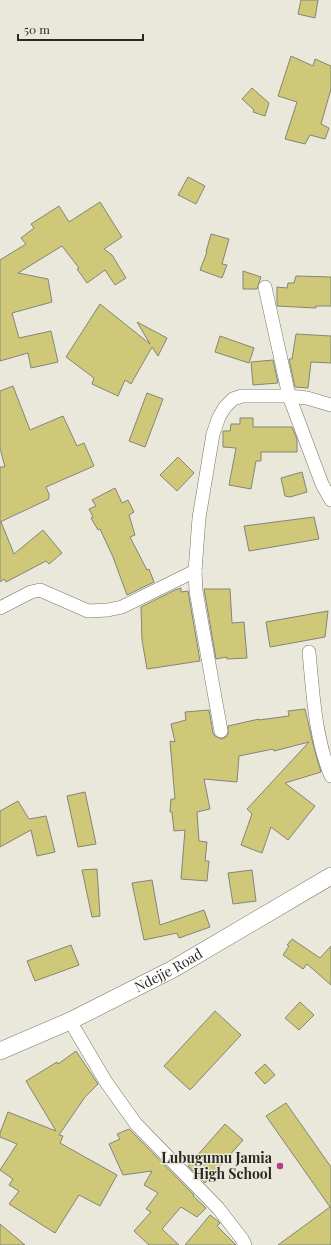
<svg xmlns="http://www.w3.org/2000/svg" width="331" height="1245" viewBox="0 0 331 1245" font-family="'Playfair Display',serif">
  <style>
    .building { fill: #cec878; stroke: #858578 }
    .lines { fill: none; stroke-linecap: round; stroke-linejoin: round }
    .minor-casing { stroke: #77766a; stroke-width: 14 }
    .tertiary-casing { stroke: #77766a; stroke-width: 18 }
    .minor { stroke: #fff; stroke-width: 13 }
    .tertiary { stroke: #fff; stroke-width: 17 }
    .poi-dot { fill: #b13a8f; stroke: #e9e8da; stroke-width: 1.5 }
    .labels { text-anchor: middle; stroke-width: 3; stroke-linejoin: round; paint-order: stroke }
    .street-label { font-size: 14px; fill: #292924; stroke: #e9e8da }
    .poi-label { font-size: 14px; font-weight: bold; fill: #292924; stroke: #e9e8da; text-anchor: end }
  </style>
  <rect width="100%" height="100%" fill="#e9e8da"/>
  <!-- building -->
  <g class="building">
    <polygon points="301,0 318,0 315,18 298,14"/>
    <polygon points="291,56 313,66 315,59 331,66 331,89 321,124 329,128 325,139 310,135 305,144 285,139 297,102 278,96"/>
    <polygon points="252,88 269,103 265,116 253,112 254,110 242,99"/>
    <polygon points="188,177 205,186 196,204 178,195"/>
    <polygon points="100,202 122,237 104,249 112,255 126,278 115,285 105,270 87,283 77,269 79,268 62,246 18,273 48,279 52,302 12,313 19,338 51,331 58,362 31,368 28,353 0,361 0,260 26,244 21,238 34,228 31,224 59,206 69,222"/>
    <polygon points="211,234 229,239 222,264 227,265 222,278 200,270 207,252 206,252"/>
    <polygon points="243,271 261,277 257,289 243,289"/>
    <polygon points="296,276 331,277 331,306 316,306 316,308 277,306 277,287 287,288 288,283 294,283"/>
    <polygon points="100,304 150,344 137,322 167,338 158,356 152,347 131,384 125,380 118,396 92,384 94,378 66,357"/>
    <polygon points="296,334 331,336 331,363 311,362 308,388 295,387 289,359 292,359"/>
    <polygon points="220,336 254,348 249,363 215,352"/>
    <polygon points="273,360 278,383 253,385 251,362"/>
    <polygon points="13,386 30,430 63,416 77,446 84,443 94,466 46,487 49,494 49,499 0,522 0,467 5,467 0,448 0,391"/>
    <polygon points="147,393 163,399 145,447 129,441"/>
    <polygon points="240,418 253,418 253,427 292,427 297,439 297,452 261,452 261,461 256,461 251,489 229,485 236,448 223,447 223,431 230,431 231,424 240,424"/>
    <polygon points="178,457 194,473 177,491 160,475"/>
    <polygon points="302,472 307,492 290,497 285,496 281,478"/>
    <polygon points="115,488 122,503 128,500 134,512 129,515 135,535 130,537 147,570 149,569 154,582 127,595 113,557 100,529 98,530 91,518 93,517 89,509 96,506 92,500"/>
    <polygon points="314,517 319,539 249,551 244,526"/>
    <polygon points="0,522 1,522 14,554 43,530 62,553 49,564 46,561 6,582 4,579 0,582"/>
    <polygon points="181,588 181,592 188,591 200,661 147,669 142,640 141,607 175,590"/>
    <polygon points="204,589 230,589 232,623 244,622 247,658 227,659 227,657 216,659"/>
    <polygon points="328,611 325,637 270,647 266,622"/>
    <polygon points="305,709 314,748 321,772 285,783 315,806 288,840 271,827 262,853 241,845 252,814 247,809 309,742 274,751 273,749 239,756 237,782 204,779 210,809 197,812 199,841 207,842 205,861 209,861 207,881 181,879 185,830 174,831 172,812 170,812 171,799 175,799 170,741 175,742 171,724 186,720 185,712 209,710 213,733 215,736 222,739 226,737 228,734 228,726 259,719 259,720 289,716 288,711"/>
    <polygon points="85,792 96,844 78,847 67,796"/>
    <polygon points="18,801 29,819 46,816 55,852 37,856 31,830 0,847 0,811"/>
    <polygon points="97,869 100,916 92,917 82,870"/>
    <polygon points="252,870 256,901 233,904 228,873"/>
    <polygon points="152,880 160,925 204,910 210,927 179,938 177,933 144,940 132,883"/>
    <polygon points="292,939 320,958 331,946 331,985 307,964 303,969 283,955 289,946 287,945"/>
    <polygon points="71,945 79,965 35,981 27,961"/>
    <polygon points="300,1002 314,1015 299,1030 285,1018"/>
    <polygon points="215,1011 241,1035 190,1090 164,1066"/>
    <polygon points="76,1051 98,1084 85,1097 59,1135 63,1136 60,1143 117,1175 100,1206 79,1195 55,1233 9,1204 19,1191 9,1185 13,1179 0,1170 17,1144 0,1137 0,1133 8,1112 56,1131 26,1081 57,1062 58,1064"/>
    <polygon points="265,1064 275,1075 265,1084 255,1073"/>
    <polygon points="286,1103 331,1167 331,1245 278,1245 330,1207 266,1116"/>
    <polygon points="225,1124 243,1140 205,1183 188,1166"/>
    <polygon points="129,1129 194,1195 193,1196 206,1208 197,1217 181,1207 162,1229 179,1245 149,1245 134,1231 151,1212 146,1209 158,1193 144,1185 152,1171 123,1175 109,1144 120,1139 117,1134"/>
    <polygon points="210,1215 219,1222 220,1223 217,1226 236,1245 185,1245"/>
    <polygon points="0,1224 25,1245 0,1245"/>
  </g>
  <g class="lines">
    <!-- minor casing -->
    <g class="minor-casing">
      <g id="minor">
        <polyline points="265,287 289,396 322,484 331,500"/>
        <polyline points="0,608 31,592 40,590 88,611 108,610 122,607 195,571"/>
        <path d="M309 652C313 694 315 738 331 776"/>
        <polyline points="221,731 196,591 195,571 199,518 213,434 219,417 225,407 233,399 242,396 289,396 307,398 331,405"/>
        <polyline points="70,1021 106,1082 136,1124 218,1208 242,1239 245,1245"/>
      </g>
    </g>
    <!-- tertiary casing -->
    <g class="tertiary-casing">
      <g id="tertiary">
        <path id="s1" d="M0 1051 70 1021 173 969 331 876"/>
      </g>
    </g>
    <!-- minor -->
    <use href="#minor" class="minor"/>
    <!-- tertiary -->
    <use href="#tertiary" class="tertiary"/>
  </g>
  <!-- markers -->
  <circle class="poi-dot" cx="280" cy="1166" r="4"/>
  <g class="labels">
    <!-- street labels -->
    <g class="street-label">
      <text dy="5" stroke="none"><textPath href="#s1" startOffset="187">Ndejje Road</textPath></text>
    </g>
    <!-- poi labels -->
    <g class="poi-label">
      <text x="272" y="1163">Lubugumu Jamia<tspan x="272" dy="16">High School</tspan></text>
    </g>
  </g>
  <!-- scale -->
  <path d="M18 34v6h125v-6" fill="none" stroke="#292924" stroke-width="2"/>
  <text x="24" y="34" font-size="12" fill="#292924" stroke="#e9e8da" stroke-width="3" paint-order="stroke">50 m</text>
</svg>
